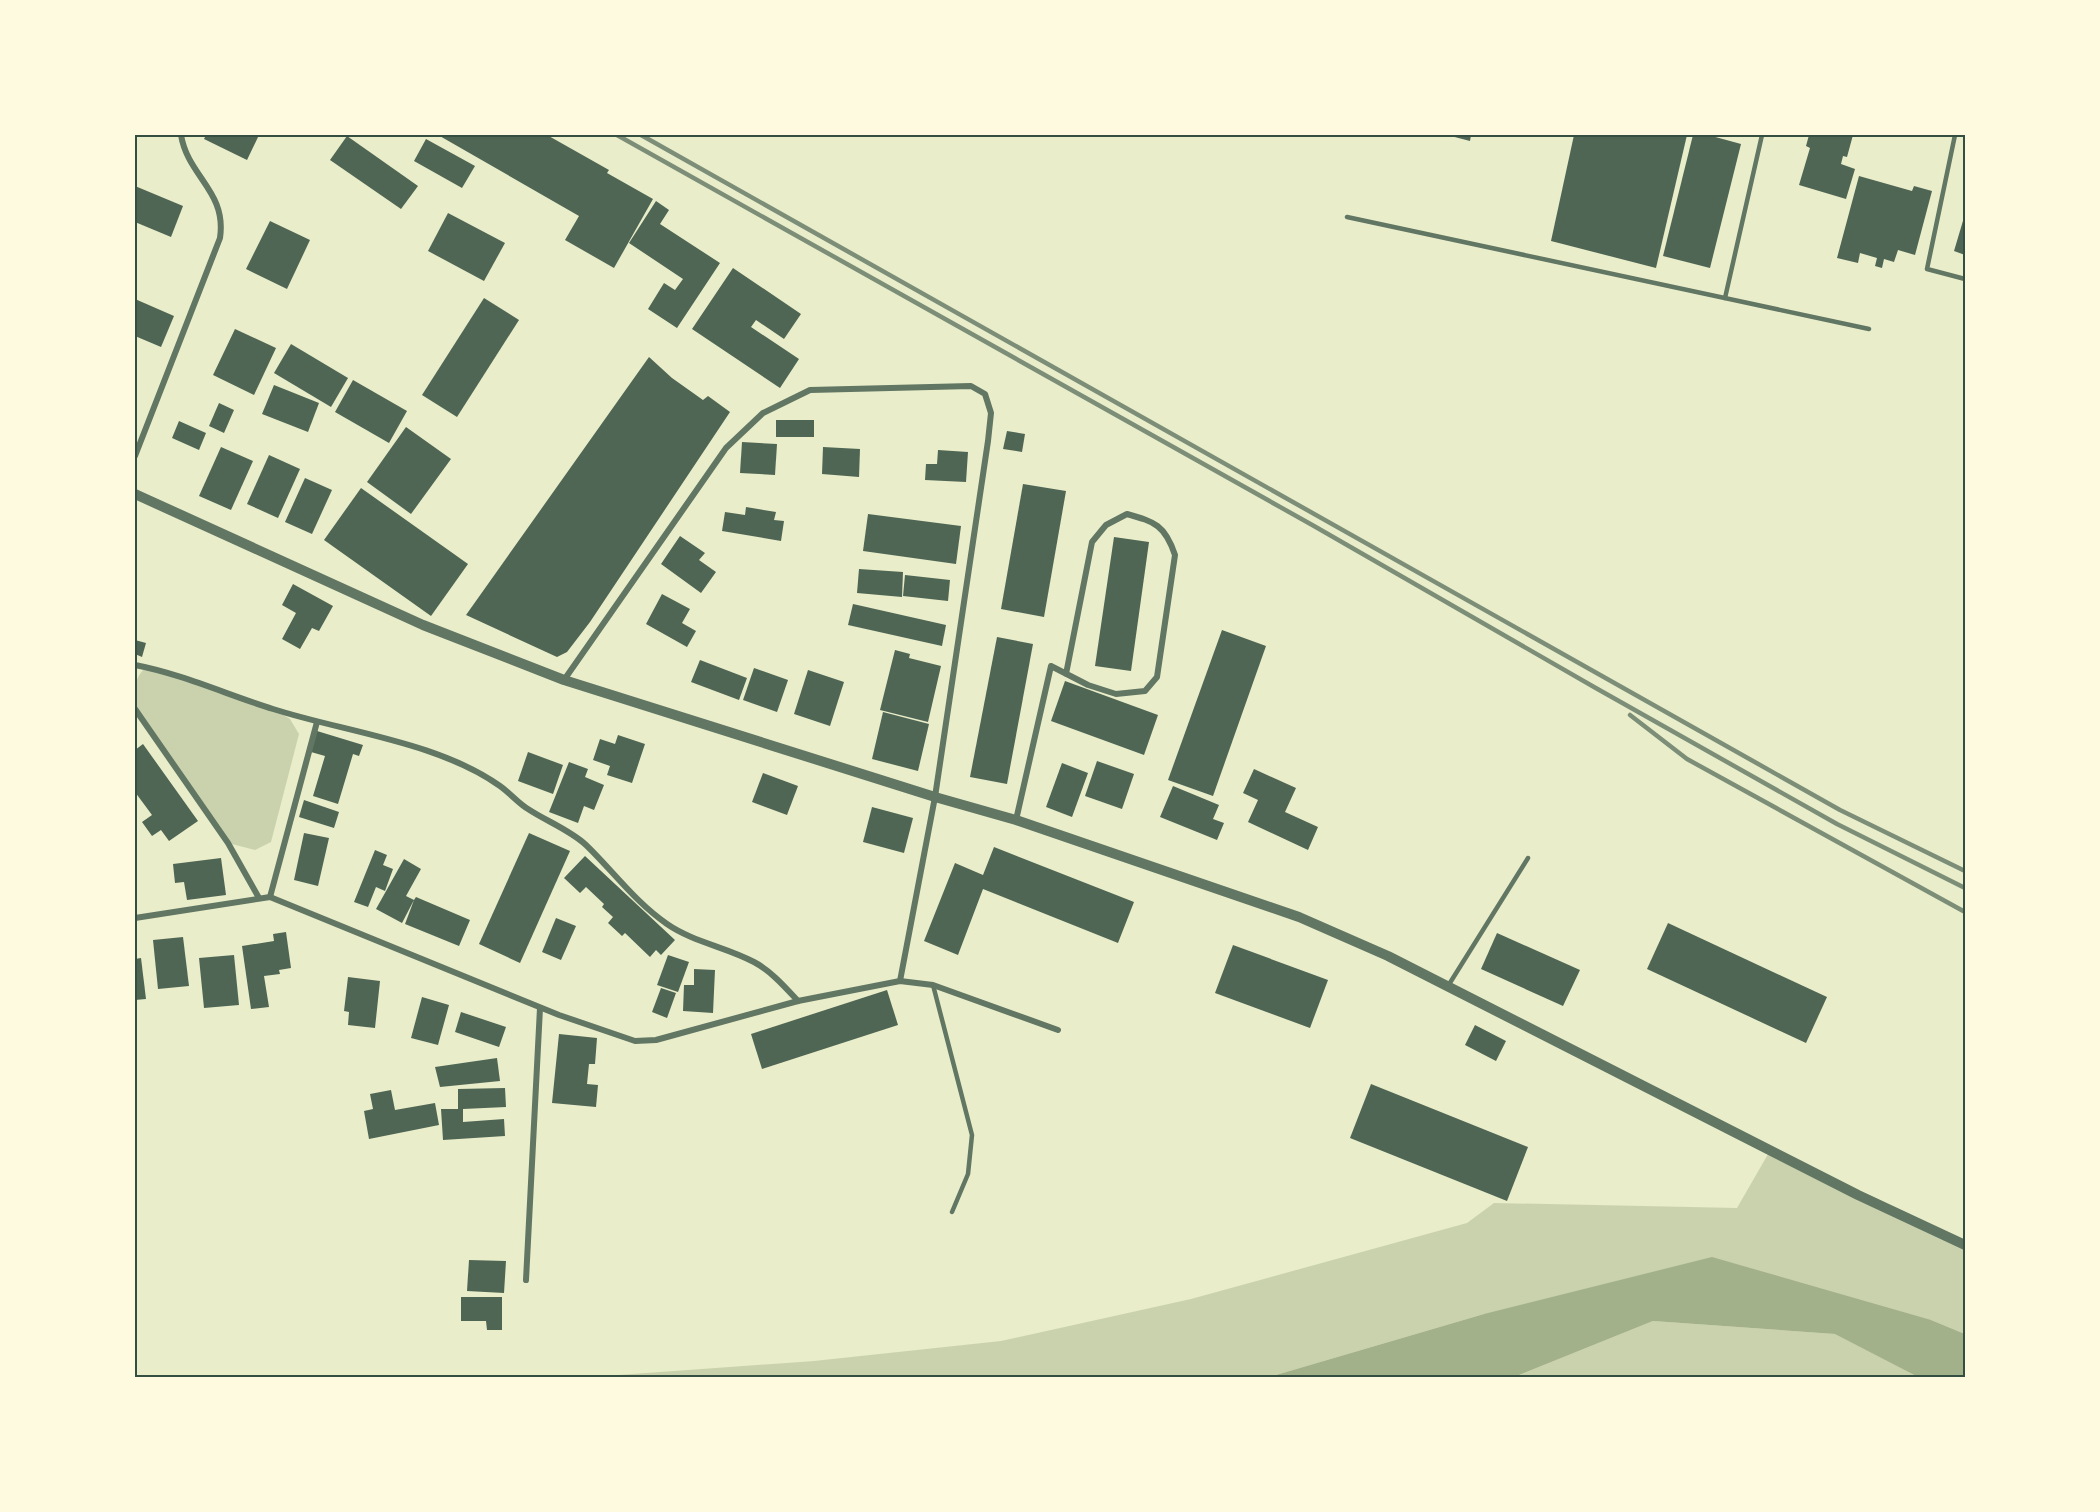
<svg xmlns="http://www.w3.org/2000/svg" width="2100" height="1512" viewBox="0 0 2100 1512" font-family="'Titillium Web',sans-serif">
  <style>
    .green { fill: #cad2ad }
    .water { fill: #a3b18a }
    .building { fill: #4f6655 }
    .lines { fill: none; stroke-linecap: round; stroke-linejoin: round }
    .service { stroke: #617663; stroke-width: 4.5 }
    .minor { stroke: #617663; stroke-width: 6 }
    .tertiary { stroke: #617663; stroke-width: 10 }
    .rail { stroke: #7c8e77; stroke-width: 4.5 }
    .neatline { fill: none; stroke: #344e41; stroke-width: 2 }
  </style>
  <rect width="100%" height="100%" fill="#e9edc9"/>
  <!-- green -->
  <g class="green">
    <path d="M146 667 274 709 290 719 299 734 271 842 255 850 228 843 135 709C135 692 132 680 146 667Z"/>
    <polygon points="1771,1149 1965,1245 1965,1334 1931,1320 1484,1314 1269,1377 591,1377 814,1361 1001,1341 1191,1299 1467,1223 1494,1203 1737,1208"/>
    <polygon points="1653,1321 1836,1334 1918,1377 1514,1377"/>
  </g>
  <!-- water -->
  <polygon class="water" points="1712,1257 1931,1320 1965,1334 1965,1377 1918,1377 1835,1334 1653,1321 1514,1377 1269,1377 1484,1314"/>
  <!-- building -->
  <g class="building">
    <polygon points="206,135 259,135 247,160 204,139"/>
    <polygon points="438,135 547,135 609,170 607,173 653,199 614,268 565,240 579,216"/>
    <polygon points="1447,135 1471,135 1470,141"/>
    <polygon points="1574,135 1687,135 1656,268 1551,241"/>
    <polygon points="1693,135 1708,135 1741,144 1710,268 1663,256"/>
    <polygon points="1809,135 1853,135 1847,157 1843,156 1841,164 1855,169 1846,199 1799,185 1810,148 1806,146"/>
    <polygon points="347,136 418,186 401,209 330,160"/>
    <polygon points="426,139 475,166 462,188 414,161"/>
    <polygon points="1859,176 1912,191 1914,186 1932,191 1915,255 1898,250 1894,262 1884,259 1882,268 1875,266 1877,258 1860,253 1858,263 1837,258"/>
    <polygon points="135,186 183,206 171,237 135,222"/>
    <polygon points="656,201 669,210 660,224 720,263 677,328 648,309 664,283 675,290 683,279 629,243"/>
    <polygon points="448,213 505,243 484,281 428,251"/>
    <polygon points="1965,214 1965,255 1954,251"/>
    <polygon points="270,221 310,240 287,289 246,269"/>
    <polygon points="733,268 801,314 784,339 756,320 751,327 799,359 780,388 692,329"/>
    <polygon points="484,298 519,320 457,417 422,395"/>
    <polygon points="135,299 174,316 161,347 135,336"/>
    <polygon points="235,329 276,348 254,395 213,375"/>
    <polygon points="291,344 348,378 331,407 274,373"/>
    <polygon points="649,357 672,378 703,400 708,396 730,412 590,622 567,652 557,657 466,615"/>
    <polygon points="353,380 407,411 389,443 335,412"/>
    <polygon points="274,385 319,403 308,432 262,414"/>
    <polygon points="219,403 234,410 224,433 209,426"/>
    <rect x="776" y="420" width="38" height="17"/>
    <polygon points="179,421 206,433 199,450 172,438"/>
    <polygon points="406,427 451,459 411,514 367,482"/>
    <polygon points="1007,431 1025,434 1022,452 1003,449"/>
    <polygon points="742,442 777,444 775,475 740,473"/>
    <polygon points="221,447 253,461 231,510 199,496"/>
    <polygon points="823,447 860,449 859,477 822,474"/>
    <polygon points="938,450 968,452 966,482 925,480 926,464 937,464"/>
    <polygon points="269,455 300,469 278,518 247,504"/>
    <polygon points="305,478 332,490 312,534 285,522"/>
    <polygon points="1023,484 1066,491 1044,617 1001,609"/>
    <polygon points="361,488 468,564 431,616 324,540"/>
    <polygon points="746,507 776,512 774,520 784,521 781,541 722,531 725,512 745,515"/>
    <polygon points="868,514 961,526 956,564 863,551"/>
    <polygon points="680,536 705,553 699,560 716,572 701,593 661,564"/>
    <polygon points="1114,537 1149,542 1131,671 1095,666"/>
    <polygon points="859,569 903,572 902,597 857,593"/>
    <polygon points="905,575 950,580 948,601 903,596"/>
    <polygon points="293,584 333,606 319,631 312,628 300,649 282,639 296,613 282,605"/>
    <polygon points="662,594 690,609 682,623 696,631 687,647 646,624"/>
    <polygon points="853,604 946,625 942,646 848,625"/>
    <polygon points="1222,630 1266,646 1213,796 1168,780"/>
    <polygon points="997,637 1033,644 1007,784 970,777"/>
    <polygon points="135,640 146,643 142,657 135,654"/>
    <polygon points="895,650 910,654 909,658 941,666 928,722 880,710"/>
    <polygon points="700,660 747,678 739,700 691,682"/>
    <polygon points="754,668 788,680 777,712 743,700"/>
    <polygon points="808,670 844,682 830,726 794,714"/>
    <polygon points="1065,681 1158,715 1144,755 1051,721"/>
    <polygon points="883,712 929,724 918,771 872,759"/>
    <polygon points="317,731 363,745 359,756 353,754 338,804 313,796 325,756 311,752"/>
    <polygon points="618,735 645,744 632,783 607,775 610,766 593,760 600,739 615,744"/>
    <polygon points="143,744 198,821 169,841 161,830 152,836 142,822 152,815 135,792 135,750"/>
    <polygon points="528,752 563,765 553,794 518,781"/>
    <polygon points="1097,761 1134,774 1122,809 1085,796"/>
    <polygon points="569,762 588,769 585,777 604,785 594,810 584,806 578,823 549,812"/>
    <polygon points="1062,763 1088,773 1072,817 1046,807"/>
    <polygon points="1254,769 1296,788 1285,812 1318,827 1308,850 1248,822 1258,800 1243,793"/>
    <polygon points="763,773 798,786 787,815 752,802"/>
    <polygon points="1173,786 1219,805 1213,819 1224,823 1217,840 1160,817"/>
    <polygon points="304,800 339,812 334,828 299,817"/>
    <polygon points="872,807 913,818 904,853 863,842"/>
    <polygon points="304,833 329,838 318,886 294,880"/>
    <polygon points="529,833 570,851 520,963 479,944"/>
    <polygon points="994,847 1134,902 1118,943 983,889 958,955 924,941 955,863 983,875"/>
    <polygon points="375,850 387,855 383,865 393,869 385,891 376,887 368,907 354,902"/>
    <polygon points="585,856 675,940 661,955 656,950 650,957 625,933 622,936 608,923 613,917 602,907 604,904 586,887 580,893 564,878"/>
    <polygon points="221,858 226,895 187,900 184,882 175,883 173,864"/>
    <polygon points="404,859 421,869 406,896 414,900 416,897 470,920 459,946 405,924 414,900 402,923 376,909"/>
    <polygon points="556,918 576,926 561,960 542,952"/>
    <polygon points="1668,923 1827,997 1806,1043 1647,969"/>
    <polygon points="286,932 291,968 279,970 280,974 264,976 269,1007 251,1009 242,946 274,941 273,934"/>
    <polygon points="1497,933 1580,970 1563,1006 1481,969"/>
    <polygon points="183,937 189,986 158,989 153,940"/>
    <polygon points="1233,945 1328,980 1310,1028 1215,993"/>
    <polygon points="234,955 239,1005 204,1008 199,958"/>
    <polygon points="668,955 689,962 678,992 657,985"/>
    <polygon points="141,958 146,999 135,1000 135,959"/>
    <polygon points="694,969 715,970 713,1013 683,1011 684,985 694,985"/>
    <polygon points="348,977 380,981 375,1028 348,1025 349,1012 344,1011"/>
    <polygon points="661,988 676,993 667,1018 652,1012"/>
    <polygon points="887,990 898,1025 762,1069 751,1034"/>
    <polygon points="422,997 449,1005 438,1045 411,1038"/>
    <polygon points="461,1012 506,1027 499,1047 455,1032"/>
    <polygon points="1475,1025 1506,1041 1496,1061 1465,1045"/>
    <polygon points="559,1034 597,1038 595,1064 589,1064 587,1084 598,1085 596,1107 552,1103"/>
    <polygon points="497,1058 500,1081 440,1087 435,1067"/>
    <polygon points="1371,1084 1528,1147 1507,1201 1350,1138"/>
    <polygon points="505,1088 506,1107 463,1109 463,1122 504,1119 505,1136 443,1140 441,1109 458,1109 458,1089"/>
    <polygon points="391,1090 395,1110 435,1103 439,1125 369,1139 364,1111 373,1109 370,1094"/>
    <polygon points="469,1260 506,1261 504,1293 467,1291"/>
    <polygon points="461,1297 502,1297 502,1330 487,1330 486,1321 461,1321"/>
  </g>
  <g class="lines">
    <!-- service -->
    <g class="service">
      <polyline points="1955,135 1927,269 1965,279"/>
      <polyline points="1347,217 1869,329"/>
      <polyline points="1725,298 1762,135"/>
      <polyline points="933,985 972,1135 968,1174 952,1212"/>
      <polyline points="1448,986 1528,858"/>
    </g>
    <!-- minor -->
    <g class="minor">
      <path d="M135 456 220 238C227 191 188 177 181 135"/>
      <path d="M135 665C182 674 228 695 273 709 345 732 438 742 500 786 510 793 518 803 528 809 546 821 570 830 586 845 613 871 635 902 667 924 693 942 726 947 754 962 771 971 785 987 798 1001"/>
      <polyline points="564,680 726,448 763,413 810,390 971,386 985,394 991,413 988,441 935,797 900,981"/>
      <polyline points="135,709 228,843 259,898"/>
      <path d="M1016 820 1051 666 1088 685 1116 694 1145 691 1157 677 1175 555C1165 525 1155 522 1127 514L1106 525 1092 542 1066 674"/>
      <polyline points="270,897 317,722"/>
      <polyline points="135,918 270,897 559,1015 635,1041 656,1040 798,1001 900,981 933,985 1058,1030"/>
      <polyline points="526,1280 540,1008"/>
    </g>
    <!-- tertiary -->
    <polyline class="tertiary" points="135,494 423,625 564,680 935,797 1016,820 1299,917 1388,956 1858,1195 1965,1245"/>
    <!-- rail -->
    <g class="rail">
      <polyline points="617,135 1314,526 1594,687 1837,824 1965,888"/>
      <polyline points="641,135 1840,810 1965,871"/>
      <polyline points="1630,715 1687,759 1965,912"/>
    </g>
  </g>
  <!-- border -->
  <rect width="2100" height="1512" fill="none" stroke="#fefae0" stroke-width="273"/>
  <rect x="136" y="136" width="1828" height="1240" class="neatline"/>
</svg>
